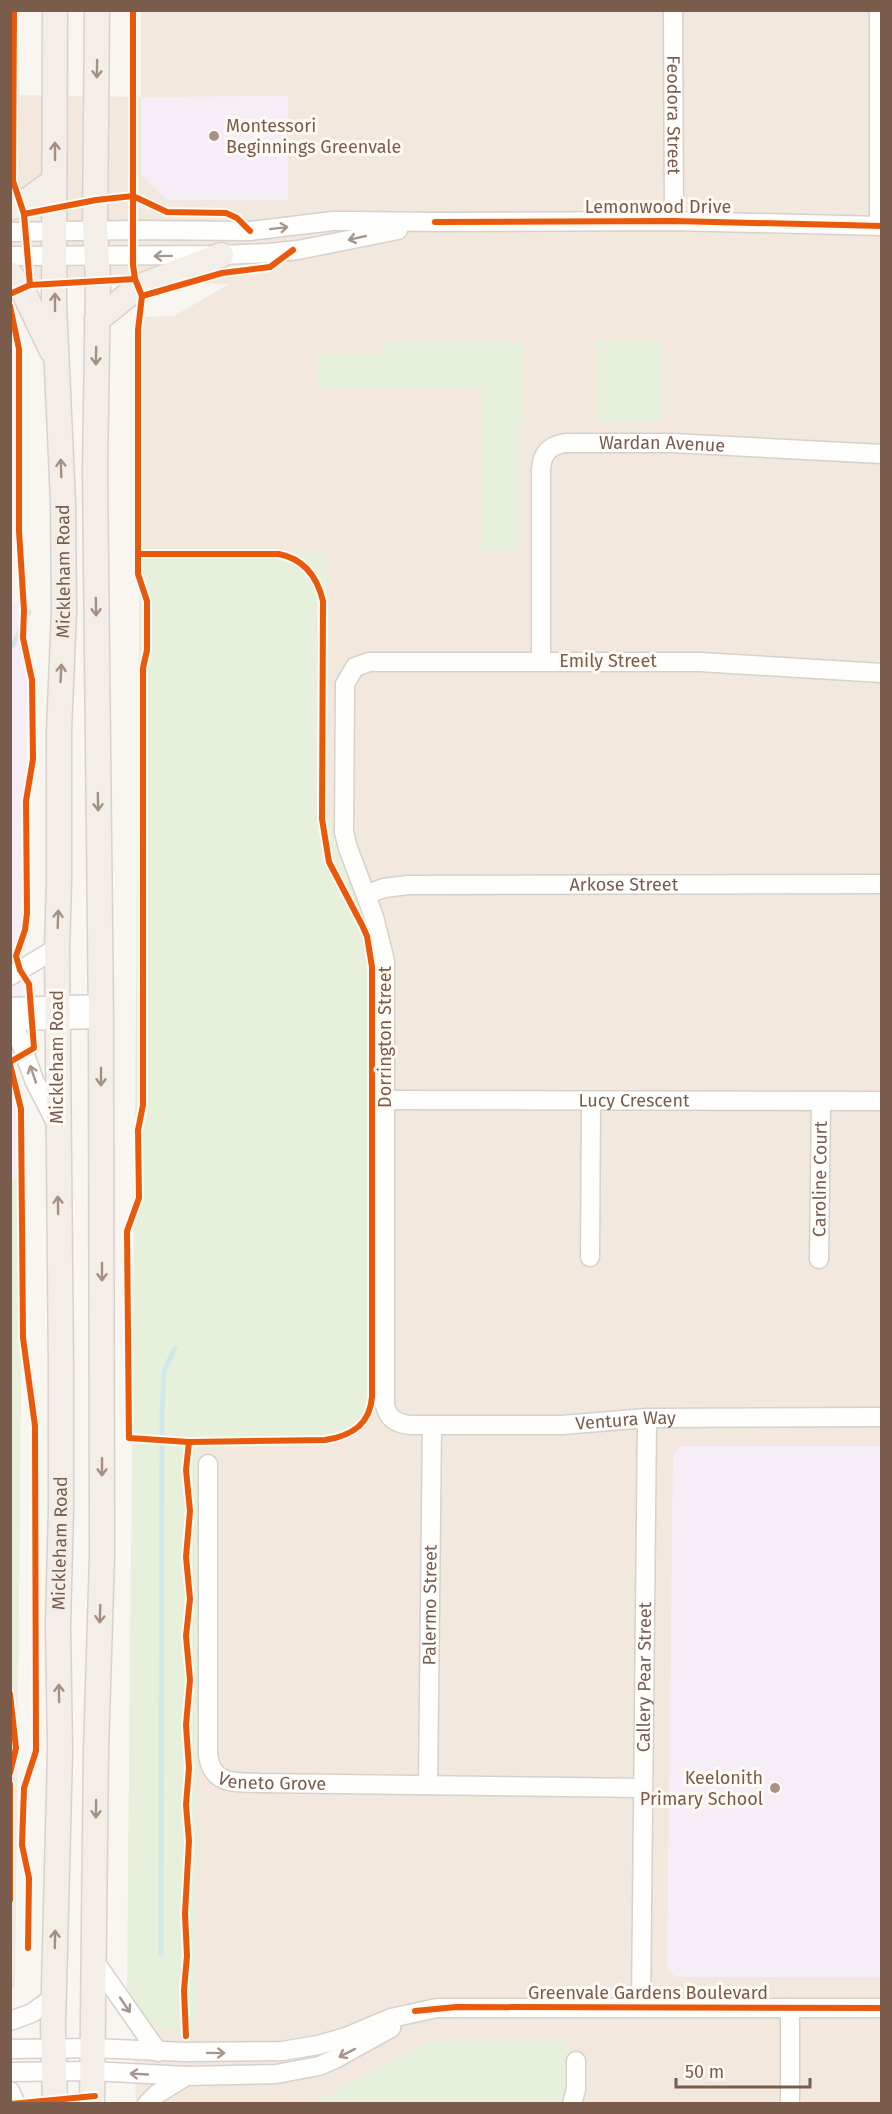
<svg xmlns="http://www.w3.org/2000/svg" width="892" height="2114" viewBox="0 0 892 2114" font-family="'Fira Sans',sans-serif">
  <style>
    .residential { fill: #f2e8de }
    .education { fill: #f6eef6 }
    .green { fill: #e7f0db }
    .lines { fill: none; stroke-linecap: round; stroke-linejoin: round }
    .stream { stroke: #d0e8ea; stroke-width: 5 }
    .minor-casing { stroke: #d7d1cb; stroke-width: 21 }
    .major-casing { stroke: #dad1cc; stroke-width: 27 }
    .minor { stroke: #fefefd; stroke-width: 18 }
    .major { stroke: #f3eee8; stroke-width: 24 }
    .cycleway-casing { stroke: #fffaf3; stroke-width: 10 }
    .cycleway { stroke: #e8590c; stroke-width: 6 }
    .oneway { stroke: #a48f83 }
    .oneway2 { stroke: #a8958b }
    .poi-dot { fill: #a69286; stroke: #fffaf3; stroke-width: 2 }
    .labels { text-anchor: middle; stroke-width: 6; stroke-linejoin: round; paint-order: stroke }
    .street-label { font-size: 18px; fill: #7a5c4d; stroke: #fffaf3 }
    .poi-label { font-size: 18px; fill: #7a5c4d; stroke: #fffaf3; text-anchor: start }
  </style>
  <rect width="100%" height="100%" fill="#f9f5f0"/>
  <!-- residential -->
  <g class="residential">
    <polygon points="141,11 881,11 881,2103 136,2103 128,1893 137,999 141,317 174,316 229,284 11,281 11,95 141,97"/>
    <polygon points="11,1178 23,1179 15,1987 11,1990"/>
  </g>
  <!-- education -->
  <g class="education">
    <polygon points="288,96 288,200 167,200 141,175 141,97"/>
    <polygon points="11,602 28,603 24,943 19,1069 22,1083 23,1179 11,1178"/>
    <polygon points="681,1446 881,1446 881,1977 676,1977 667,1969 673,1454"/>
  </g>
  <!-- green -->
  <g class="green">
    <polygon points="595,340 662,340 662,421 595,422"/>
    <polygon points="384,342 523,342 523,424 519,424 519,552 482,552 482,387 317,388 317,354 383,354"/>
    <path d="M140 552H327V797C332 838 353 880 368 919L369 1401 363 1416 342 1433 259 1447H200L195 2030 153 2029 127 2008Z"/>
    <polygon points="11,1178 23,1179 18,1687 10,1687"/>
    <polygon points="569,2040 569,2095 563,2103 312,2104 389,2061 430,2041"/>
  </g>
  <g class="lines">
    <!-- stream -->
    <g class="stream">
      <polyline points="10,647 13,645 29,612"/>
      <polyline points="161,1953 162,1416 164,1371 175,1348"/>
    </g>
    <!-- minor casing -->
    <g class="minor-casing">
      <g id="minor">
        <path id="s1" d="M673 10 674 221"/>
        <polyline points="879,226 879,10"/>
        <polyline points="10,232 133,230 250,231 333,221 357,221 435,222 674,221 882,226"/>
        <polyline points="10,256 221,255 269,253 298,250 398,230"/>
        <path id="s2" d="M541 661V470C542 454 548 446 565 443H672L882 454"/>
        <path id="s3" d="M882 673 700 662H369L355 667 345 684 344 832 348 848 374 917 385 961V1405C388 1419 397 1424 411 1425H562L647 1418 882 1417"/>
        <path id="s4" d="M367 894 384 888 408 885 882 884"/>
        <polyline points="10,976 57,948"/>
        <polyline points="10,1007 101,1004"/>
        <polyline points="10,1021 101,1019"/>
        <polyline points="13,1021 34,1080 57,1125"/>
        <path id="s5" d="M385 1100 882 1101"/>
        <polyline points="590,1257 591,1101"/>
        <path id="s6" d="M819 1259 821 1101"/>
        <path id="s7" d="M208 1464V1755C212 1786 236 1782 261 1783L643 1788"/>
        <path id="s8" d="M428 1785 432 1425"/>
        <polyline points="93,1959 158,2052"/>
        <path id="s9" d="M641 2007 647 1418"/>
        <polyline points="10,2021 32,2013 54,1997"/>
        <polyline points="10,2049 92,2048 186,2052 282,2051 318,2045 346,2037 391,2018 437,2008 882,2008"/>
        <polyline points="10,2072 92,2071 186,2076 276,2074 319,2066 335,2059 391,2028"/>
        <polyline points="10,2091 16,2104"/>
        <polyline points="147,2104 157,2094 186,2076"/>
        <polyline points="572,2104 576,2089 576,2061"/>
        <polyline points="790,2104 790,2008"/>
      </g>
    </g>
    <!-- major casing -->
    <g class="major-casing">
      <g id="major">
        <polyline points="10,208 22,204 54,181"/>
        <polyline points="10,274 22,289 52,351"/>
        <polyline points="97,320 138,287 221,255"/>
        <path id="s10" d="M55 2104 53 2026 60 1752 58 1626 61 1508V1369L57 948 59 882V731L64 611 63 501 54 304 55 10"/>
        <polyline points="92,2104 96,1751 102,1556 101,1019 95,471 98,280 95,230 97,10"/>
      </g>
    </g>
    <!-- minor -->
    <use href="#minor" class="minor"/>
    <!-- major -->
    <use href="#major" class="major"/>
    <!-- cycleway casing -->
    <g class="cycleway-casing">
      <g id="cycleway">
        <path d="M133 10V265L135 279 142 296 138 330V554H279C304 559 317 576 323 601L322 819 329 862 362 925 367 936 372 967V1397C370 1425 351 1436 325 1440L189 1442 129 1438 127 1231 139 1198 138 1130 143 1105V668L147 650V601L138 574V554"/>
        <polyline points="24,214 96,200 133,196 167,212 226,213 237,218 250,231"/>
        <polyline points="435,222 674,221 882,226"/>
        <polyline points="30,285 135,279"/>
        <polyline points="10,294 30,285 24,214 13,181 14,10"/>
        <polyline points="142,296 222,273 270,267 293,250"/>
        <polyline points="10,306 19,349 19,531 24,610 23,638 32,680 33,759 26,801 27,913 25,930 16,956 20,970 29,984 34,1048 10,1062"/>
        <polyline points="10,1064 21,1109 23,1338 35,1426 36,1751 24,1788 22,1845 29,1878 28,1948"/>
        <polyline points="10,1694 16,1748 10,1773"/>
        <polyline points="10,1784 10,1900"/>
        <polyline points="415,2011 456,2007 882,2008"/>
        <polyline points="186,2036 184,1990 187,1956 185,1914 189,1841 186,1805 189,1768 186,1725 190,1680 186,1636 190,1599 186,1557 190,1511 186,1470 189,1442"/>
        <polyline points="11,2104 95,2096"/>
      </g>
    </g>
    <!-- cycleway -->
    <use href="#cycleway" class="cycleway"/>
  </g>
  <!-- one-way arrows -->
  <defs><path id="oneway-shaft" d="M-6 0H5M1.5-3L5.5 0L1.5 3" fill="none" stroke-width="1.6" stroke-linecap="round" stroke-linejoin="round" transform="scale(1.5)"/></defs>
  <g class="oneway">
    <use href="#oneway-shaft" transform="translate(97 69) rotate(91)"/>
    <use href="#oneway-shaft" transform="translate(55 151) rotate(-90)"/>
    <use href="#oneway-shaft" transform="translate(55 302) rotate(-90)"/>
    <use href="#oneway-shaft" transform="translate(96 356) rotate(91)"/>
    <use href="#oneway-shaft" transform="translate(61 468) rotate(-92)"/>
    <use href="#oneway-shaft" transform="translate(96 607) rotate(89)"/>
    <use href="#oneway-shaft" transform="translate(61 673) rotate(-87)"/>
    <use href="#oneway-shaft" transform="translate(98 802) rotate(89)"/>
    <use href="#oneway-shaft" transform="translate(58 919) rotate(-88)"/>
    <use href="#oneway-shaft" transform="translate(101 1077) rotate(90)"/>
    <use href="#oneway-shaft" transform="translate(58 1205) rotate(-91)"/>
    <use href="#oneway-shaft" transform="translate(102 1272) rotate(90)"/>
    <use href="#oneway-shaft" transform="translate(102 1467) rotate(90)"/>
    <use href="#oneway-shaft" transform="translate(100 1614) rotate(92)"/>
    <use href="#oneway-shaft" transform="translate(59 1693) rotate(-91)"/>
    <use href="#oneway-shaft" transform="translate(96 1809) rotate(91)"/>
    <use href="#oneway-shaft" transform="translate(55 1939) rotate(-89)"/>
  </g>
  <g class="oneway2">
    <use href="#oneway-shaft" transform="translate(279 228) rotate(-7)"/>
    <use href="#oneway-shaft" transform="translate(357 238) rotate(167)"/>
    <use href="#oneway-shaft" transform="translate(163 256) rotate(179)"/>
    <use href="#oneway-shaft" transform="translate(33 1074) rotate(-109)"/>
    <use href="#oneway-shaft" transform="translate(125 2005) rotate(56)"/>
    <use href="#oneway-shaft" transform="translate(216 2053) rotate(1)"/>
    <use href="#oneway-shaft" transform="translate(347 2053) rotate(153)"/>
    <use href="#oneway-shaft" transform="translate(139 2074) rotate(-177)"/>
  </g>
  <!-- markers -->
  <g class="poi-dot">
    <circle cx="214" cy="136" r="6"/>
    <circle cx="775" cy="1788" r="6"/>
  </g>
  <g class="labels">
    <!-- street labels -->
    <g class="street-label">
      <text dy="6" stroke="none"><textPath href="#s1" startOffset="105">Feodora Street</textPath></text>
      <text x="658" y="213">Lemonwood Drive</text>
      <text dy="6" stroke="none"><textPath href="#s2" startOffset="328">Wardan Avenue</textPath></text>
      <text dy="6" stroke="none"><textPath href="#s10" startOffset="1533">Mickleham Road</textPath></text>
      <text x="608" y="667">Emily Street</text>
      <text dy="6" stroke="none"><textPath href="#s4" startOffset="258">Arkose Street</textPath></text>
      <text transform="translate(385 1037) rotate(-90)" y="6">Dorrington Street</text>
      <text transform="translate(57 1057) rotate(-90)" y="6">Mickleham Road</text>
      <text dy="6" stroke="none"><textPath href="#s5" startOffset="249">Lucy Crescent</textPath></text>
      <text dy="6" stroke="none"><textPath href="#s6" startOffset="80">Caroline Court</textPath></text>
      <text dy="6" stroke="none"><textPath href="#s3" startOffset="1526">Ventura Way</textPath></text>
      <text dy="6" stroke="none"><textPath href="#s10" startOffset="561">Mickleham Road</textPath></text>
      <text dy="6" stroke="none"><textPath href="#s8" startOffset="180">Palermo Street</textPath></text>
      <text dy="6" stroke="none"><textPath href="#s9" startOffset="330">Callery Pear Street</textPath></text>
      <text dy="6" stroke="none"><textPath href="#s7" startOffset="370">Veneto Grove</textPath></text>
      <text x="648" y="1999">Greenvale Gardens Boulevard</text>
    </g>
    <!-- poi labels -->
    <g class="poi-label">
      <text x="226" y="132">Montessori<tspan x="226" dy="21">Beginnings Greenvale</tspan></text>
      <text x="763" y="1784" text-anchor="end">Keelonith<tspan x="763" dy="21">Primary School</tspan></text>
    </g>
  </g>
  <!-- border -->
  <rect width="892" height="2114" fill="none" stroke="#7a5c4d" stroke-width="24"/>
  <!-- scale -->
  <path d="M676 2078v9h134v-9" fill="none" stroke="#7a5c4d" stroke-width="3"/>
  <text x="685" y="2078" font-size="18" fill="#7a5c4d" stroke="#fffaf3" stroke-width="4.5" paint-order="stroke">50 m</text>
</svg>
